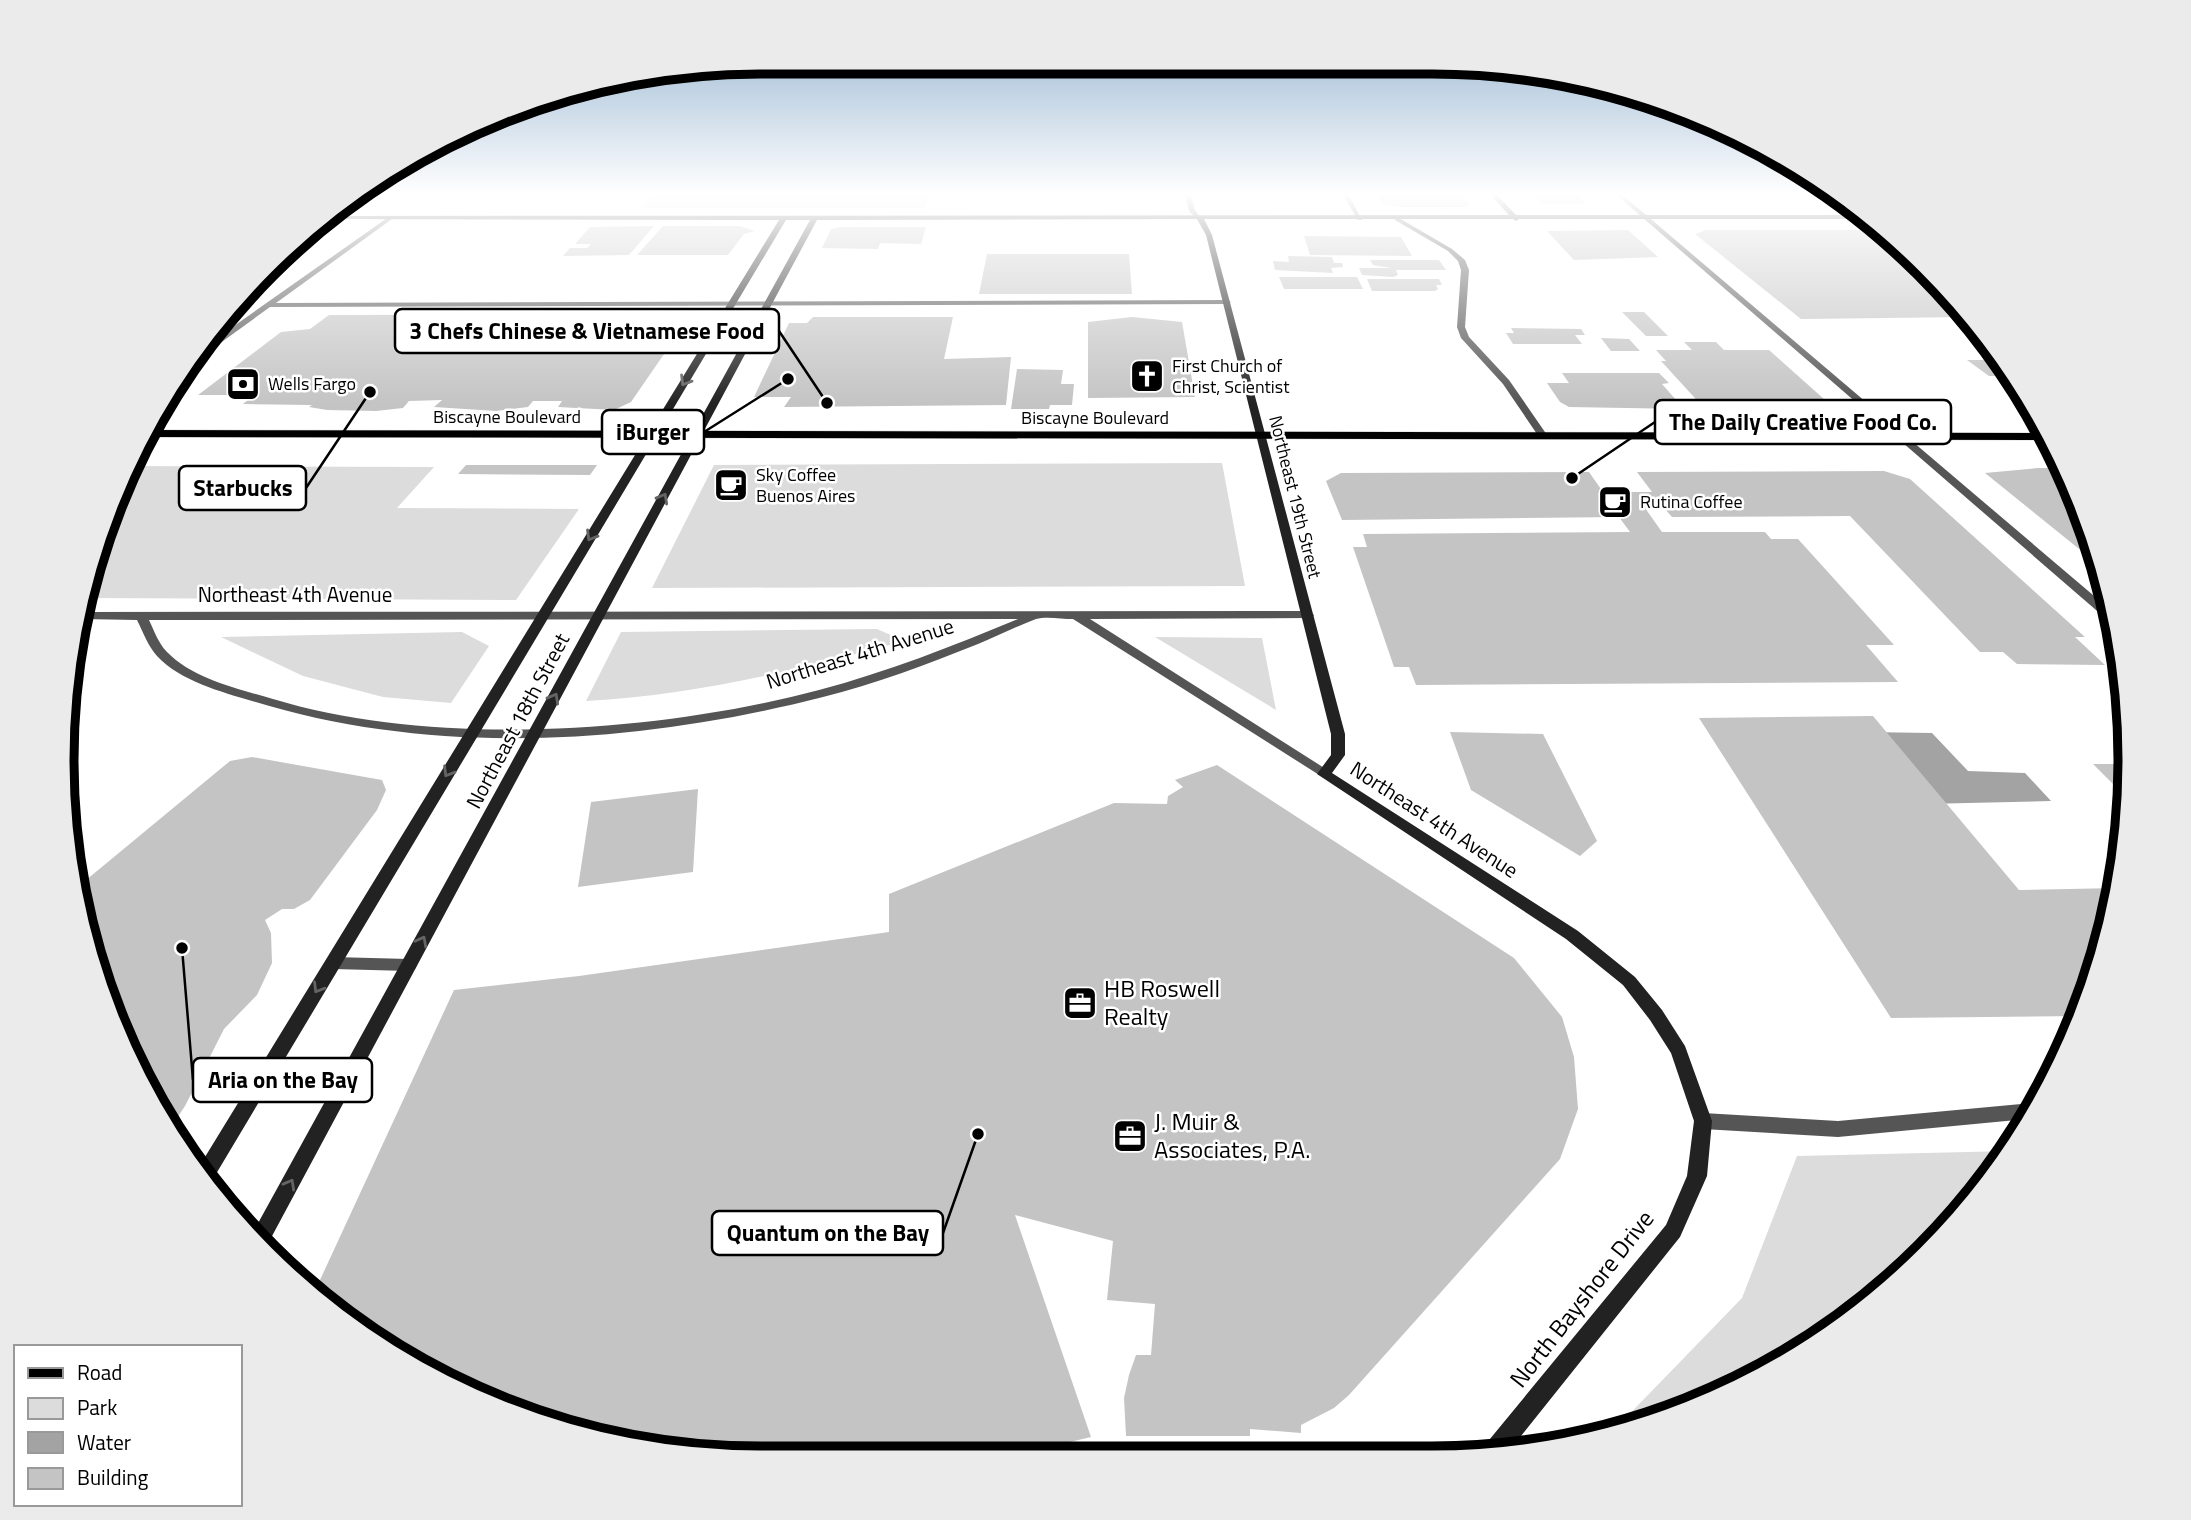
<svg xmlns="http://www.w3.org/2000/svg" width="2191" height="1520" viewBox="0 0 2191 1520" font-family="'Titillium Web',sans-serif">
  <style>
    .green { fill: #dcdcdc }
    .water { fill: #a3a3a3 }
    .building { fill: #c4c4c4 }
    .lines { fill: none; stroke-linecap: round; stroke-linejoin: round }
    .primary-casing { stroke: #dbdbdb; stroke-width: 1 }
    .street { fill: #555; fill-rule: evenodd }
    .secondary { fill: #222; fill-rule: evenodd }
    .primary { fill: #000; fill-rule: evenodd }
    .oneway { stroke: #646464 }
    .labels { text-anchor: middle; stroke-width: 5; stroke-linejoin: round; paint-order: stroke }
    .far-poi-label { font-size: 18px; fill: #000; stroke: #fff; text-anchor: start }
    .far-street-label { font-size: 18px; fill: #000; stroke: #fff }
    .street-label { font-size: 21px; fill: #000; stroke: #fff }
    .near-poi-label { font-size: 24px; fill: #000; stroke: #fff; text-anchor: start }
    .near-street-label { font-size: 24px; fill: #000; stroke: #fff }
    .rim { fill: none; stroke: #000; stroke-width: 9 }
    .leader { fill: none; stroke: #000; stroke-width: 2.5 }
    .callout-dot { fill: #000; stroke: #fff; stroke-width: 2.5 }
    .callout { fill: #fff; stroke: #000; stroke-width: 2.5 }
    .callout-label { font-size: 23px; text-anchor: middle; font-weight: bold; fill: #000 }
  </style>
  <rect width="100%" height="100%" fill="#fff"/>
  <!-- green -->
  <g class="green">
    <polygon points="655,192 931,192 925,208 641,208"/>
    <polygon points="1222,463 1245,586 652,588 714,465"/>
    <polygon points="128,466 434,467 397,508 579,509 516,600 86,598 115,492"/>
    <path d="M877 629 904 641C799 670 695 695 586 701L621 632Z"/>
    <polygon points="462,632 489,646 451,703 383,697 303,676 221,637"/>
    <polygon points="1155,637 1262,638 1276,710"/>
    <polygon points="2010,1151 1925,1254 1820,1341 1740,1387 1614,1430 1742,1298 1797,1156"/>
  </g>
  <!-- water -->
  <polygon class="water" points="1865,732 1932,733 1968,771 2025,773 2051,801 1924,804"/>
  <!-- building -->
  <g class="building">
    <polygon points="1374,192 1459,192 1470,204 1464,207 1399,207 1383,204"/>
    <polygon points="1530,192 1574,192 1587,204 1542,204"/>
    <polygon points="1635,192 1828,192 1834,196 1642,197"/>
    <polygon points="654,226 629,255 563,256 570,248 587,248 591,244 575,244 590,227"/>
    <polygon points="663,226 740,226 755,231 744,234 728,255 637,255"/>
    <polygon points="840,227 926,227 921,244 880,243 878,249 822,248 831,229"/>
    <polygon points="1628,230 1658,257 1574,260 1547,231"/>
    <polygon points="1706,230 1878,230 1925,266 1967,317 1801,319 1695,234"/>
    <polygon points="1304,236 1401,237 1412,256 1310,255"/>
    <polygon points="987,254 1129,254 1132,294 979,294"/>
    <polygon points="1288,256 1332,257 1334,263 1342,263 1343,267 1331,268 1333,273 1275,270 1273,261 1289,262"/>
    <polygon points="1370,260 1439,260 1446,270 1396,270 1398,275 1393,277 1362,275 1359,268 1391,268 1373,265"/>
    <polygon points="1279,277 1357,277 1363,289 1284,289"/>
    <polygon points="1367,279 1439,279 1442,285 1436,285 1438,289 1435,291 1372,291"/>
    <polygon points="1622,312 1644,312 1668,336 1646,336"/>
    <polygon points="672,314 684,325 631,402 614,410 558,407 562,401 533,401 528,407 496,411 434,407 442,400 409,401 403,408 376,411 327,410 309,407 312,405 243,404 254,395 198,395 281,332 310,329 329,315"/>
    <polygon points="813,317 953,317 944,359 1011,357 1006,405 784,407 791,397 754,397 789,323 807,323"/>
    <polygon points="1132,317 1182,322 1195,397 1088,398 1088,322"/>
    <polygon points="1511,328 1581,329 1585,335 1575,335 1582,344 1513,344 1506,333 1514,333"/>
    <polygon points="1601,338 1629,339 1640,351 1611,351"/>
    <polygon points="1684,342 1716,342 1724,350 1769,350 1834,408 1704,408 1661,361 1666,361 1656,350 1692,350"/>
    <polygon points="1967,360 2002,360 2014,376 1989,376"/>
    <polygon points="1017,369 1063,370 1061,384 1074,384 1072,405 1050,405 1049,409 1011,409"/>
    <polygon points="1562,373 1659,373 1669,383 1662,384 1684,409 1569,407 1560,402 1547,383 1569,383"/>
    <polygon points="466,465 597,465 590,475 458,474"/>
    <polygon points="2038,468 2063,468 2077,493 2099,565 1985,473"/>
    <polygon points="1884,471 1910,479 2085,637 2075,637 2105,665 2017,664 2003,652 1980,652 1850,516 1672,517 1664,508 1645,508 1662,532 1765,532 1771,539 1798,539 1894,645 1866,645 1898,682 1416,685 1409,667 1394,667 1353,547 1367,547 1363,534 1630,532 1619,517 1342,520 1326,481 1341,473 1589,472 1603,492 1652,492 1637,472"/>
    <polygon points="1873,716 2019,890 2117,888 2080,1016 1891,1018 1699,718"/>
    <polygon points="1450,732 1543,734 1597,841 1580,856 1471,790"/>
    <polygon points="252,757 382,780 386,790 377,810 310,900 294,909 282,909 265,920 271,933 272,963 257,995 224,1029 185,1106 169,1130 133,1069 74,890 230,761"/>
    <polygon points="2093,764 2129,764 2126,797"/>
    <polygon points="1217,765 1514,958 1562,1017 1574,1057 1578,1109 1560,1159 1349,1395 1334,1408 1301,1425 1301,1433 1250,1429 1250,1436 1126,1436 1124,1398 1129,1375 1136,1355 1151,1355 1155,1304 1107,1300 1113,1241 1015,1215 1091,1437 998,1459 760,1459 623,1445 492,1405 371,1341 314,1293 454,990 579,976 889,932 889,894 1114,803 1167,804 1168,796 1183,787 1175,780"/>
    <polygon points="698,789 693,872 578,887 591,802"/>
  </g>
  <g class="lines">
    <!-- primary casing -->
    <g class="primary-casing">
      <polygon id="primary" points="145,430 2045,433 2049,440 142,437"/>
    </g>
    <!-- street -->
    <g class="street">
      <polygon points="1184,192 1190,192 1195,210 1202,220 1198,220 1189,211"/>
      <polygon points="1341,192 1347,192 1362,220 1358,220"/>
      <polygon points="1613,192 1619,192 2113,612 2116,623 2111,623"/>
      <polygon points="390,216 392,219 276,303 1227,300 1231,302 1227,304 270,307 194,362 190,362 197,352"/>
      <polygon points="1395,218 1399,218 1452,249 1465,260 1469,270 1465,327 1469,337 1509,380 1547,435 1545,437 1539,437 1503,384 1461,338 1457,327 1461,270 1458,261 1448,251 1395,220"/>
      <path d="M1308 611 1314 615 1312 618 1090 619 1329 771 1331 774 1324 778 1073 619C1062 619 1046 616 1036 619 1017 626 997 636 978 644 927 664 876 684 823 697 639 744 435 758 252 701 222 692 180 681 157 656 148 646 143 632 137 620L81 619 82 612ZM1018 619C953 646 887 672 819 690 658 733 433 748 273 699 239 689 193 679 167 652 158 643 154 630 149 620Z"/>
      <polygon points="333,957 409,959 415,961 417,965 415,969 409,971 333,969 327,967 325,963 327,959"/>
      <polygon points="2032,1103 2035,1104 2027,1119 1838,1137 1703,1129 1696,1127 1694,1121 1696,1115 1703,1113 1838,1121"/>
    </g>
    <!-- secondary -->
    <polygon class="secondary" points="1488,192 1494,192 1516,215 1859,215 1863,219 1519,219 1516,221 1513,219 1204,219 1212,235 1345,734 1345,755 1332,773 1578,931 1635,977 1662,1010 1685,1046 1712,1121 1707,1176 1680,1237 1509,1451 1481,1453 1485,1445 1666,1225 1687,1176 1694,1121 1671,1053 1650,1020 1623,985 1566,939 1317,774 1331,755 1331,734 1206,235 1197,219 817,220 264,1251 251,1236 810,220 786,220 210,1184 197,1170 779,220 326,219 330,216 1509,215"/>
    <!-- primary -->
    <use href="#primary" class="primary"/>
  </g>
  <!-- one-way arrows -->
  <defs><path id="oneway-chevron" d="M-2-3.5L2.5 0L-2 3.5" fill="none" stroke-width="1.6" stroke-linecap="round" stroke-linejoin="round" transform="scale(1.75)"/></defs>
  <g class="oneway">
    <use href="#oneway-chevron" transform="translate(685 381) rotate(121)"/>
    <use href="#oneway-chevron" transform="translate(663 498) rotate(-61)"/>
    <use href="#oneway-chevron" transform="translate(591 536) rotate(121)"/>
    <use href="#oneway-chevron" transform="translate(554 698) rotate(-61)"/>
    <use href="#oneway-chevron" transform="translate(448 772) rotate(121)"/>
    <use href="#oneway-chevron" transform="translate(422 941) rotate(-62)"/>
    <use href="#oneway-chevron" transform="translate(318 988) rotate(121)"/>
    <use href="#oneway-chevron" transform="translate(290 1184) rotate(-61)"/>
  </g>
  <!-- sky -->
  <linearGradient id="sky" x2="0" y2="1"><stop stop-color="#8cadcc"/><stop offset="0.48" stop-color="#fff"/><stop offset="1" stop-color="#fff" stop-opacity="0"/></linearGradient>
  <rect width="2191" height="404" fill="url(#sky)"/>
  <!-- icons -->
  <defs>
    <g id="church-square" transform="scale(1.75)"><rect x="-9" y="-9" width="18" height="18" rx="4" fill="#000" stroke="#fff"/><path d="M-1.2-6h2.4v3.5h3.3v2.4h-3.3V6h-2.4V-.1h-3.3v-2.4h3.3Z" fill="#fff"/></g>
    <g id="bank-square" transform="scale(1.75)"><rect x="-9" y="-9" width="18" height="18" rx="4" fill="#000" stroke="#fff"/><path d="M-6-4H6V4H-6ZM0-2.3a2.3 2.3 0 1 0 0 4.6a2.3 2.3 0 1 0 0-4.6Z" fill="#fff"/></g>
    <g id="cafe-square" transform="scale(1.75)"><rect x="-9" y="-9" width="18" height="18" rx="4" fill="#000" stroke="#fff"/><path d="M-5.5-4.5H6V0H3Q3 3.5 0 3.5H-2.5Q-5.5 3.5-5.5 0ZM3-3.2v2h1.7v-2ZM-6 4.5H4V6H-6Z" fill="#fff"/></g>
    <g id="office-square" transform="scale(1.75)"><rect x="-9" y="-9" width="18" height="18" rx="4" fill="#000" stroke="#fff"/><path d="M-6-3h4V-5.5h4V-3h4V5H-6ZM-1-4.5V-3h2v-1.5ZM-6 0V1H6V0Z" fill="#fff"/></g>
  </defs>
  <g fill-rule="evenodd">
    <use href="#church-square" x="1147" y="376"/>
    <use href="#bank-square" x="243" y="384"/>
    <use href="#cafe-square" x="731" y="485"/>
    <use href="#cafe-square" x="1615" y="502"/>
    <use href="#office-square" x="1080" y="1003"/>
    <use href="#office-square" x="1130" y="1136"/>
  </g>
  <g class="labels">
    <!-- far-poi labels -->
    <g class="far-poi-label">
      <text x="1172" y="372">First Church of<tspan x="1172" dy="21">Christ, Scientist</tspan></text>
      <text x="268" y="390">Wells Fargo</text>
      <text x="756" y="481">Sky Coffee<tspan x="756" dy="21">Buenos Aires</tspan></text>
      <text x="1640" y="508">Rutina Coffee</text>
    </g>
    <!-- far-street labels -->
    <g class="far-street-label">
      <text x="507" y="423">Biscayne Boulevard</text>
      <text x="1095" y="424">Biscayne Boulevard</text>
      <text transform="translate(1295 497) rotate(76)" y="6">Northeast 19th Street</text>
    </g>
    <!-- street labels -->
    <g class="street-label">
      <text x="295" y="602">Northeast 4th Avenue</text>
      <text transform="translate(860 654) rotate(-17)" y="7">Northeast 4th Avenue</text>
      <text transform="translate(518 721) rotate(-62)" y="7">Northeast 18th Street</text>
      <text transform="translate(1434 820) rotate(33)" y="7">Northeast 4th Avenue</text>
    </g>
    <!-- near-poi labels -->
    <g class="near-poi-label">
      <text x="1104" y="997">HB Roswell<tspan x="1104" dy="28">Realty</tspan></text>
      <text x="1154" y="1130">J. Muir &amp;<tspan x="1154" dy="28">Associates, P.A.</tspan></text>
    </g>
    <!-- near-street labels -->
    <g class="near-street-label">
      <text transform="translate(1582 1299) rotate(-52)" y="8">North Bayshore Drive</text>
    </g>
  </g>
  <!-- crop -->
  <path d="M0 0H2191V1520H0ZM760 74H1432A686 686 0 0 1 2118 760V760A686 686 0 0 1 1432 1446H760A686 686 0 0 1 74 760V760A686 686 0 0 1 760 74Z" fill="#ebebeb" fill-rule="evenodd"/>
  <path class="rim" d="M760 74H1432A686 686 0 0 1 2118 760V760A686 686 0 0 1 1432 1446H760A686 686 0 0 1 74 760V760A686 686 0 0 1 760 74Z"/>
  <!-- callouts -->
  <path class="leader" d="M827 403L779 331M1572 478L1655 422M788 379L704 432M370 392L306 488M182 948L193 1080M978 1134L943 1233"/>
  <g class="callout-dot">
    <circle cx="827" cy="403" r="7"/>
    <circle cx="1572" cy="478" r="7"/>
    <circle cx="788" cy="379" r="7"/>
    <circle cx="370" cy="392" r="7"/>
    <circle cx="182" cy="948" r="7"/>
    <circle cx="978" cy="1134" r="7"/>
  </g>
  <g class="callout">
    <rect x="395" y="309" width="384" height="44" rx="7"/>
    <rect x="1655" y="400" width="296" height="44" rx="7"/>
    <rect x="602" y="410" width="102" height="44" rx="7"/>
    <rect x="179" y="466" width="127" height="44" rx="7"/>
    <rect x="193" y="1058" width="179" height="44" rx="7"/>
    <rect x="712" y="1211" width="231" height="44" rx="7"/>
  </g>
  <g class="callout-label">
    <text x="587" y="339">3 Chefs Chinese &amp; Vietnamese Food</text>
    <text x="1803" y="430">The Daily Creative Food Co.</text>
    <text x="653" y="440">iBurger</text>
    <text x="243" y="496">Starbucks</text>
    <text x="283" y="1088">Aria on the Bay</text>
    <text x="828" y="1241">Quantum on the Bay</text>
  </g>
  <!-- legend -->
  <rect x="14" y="1345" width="228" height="161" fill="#ffffff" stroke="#999999" stroke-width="2"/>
  <rect x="28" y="1368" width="35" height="10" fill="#000000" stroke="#999999" stroke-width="2"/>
  <text x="77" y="1380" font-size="21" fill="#000000">Road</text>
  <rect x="28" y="1398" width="35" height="21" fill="#dcdcdc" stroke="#999999" stroke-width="2"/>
  <text x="77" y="1415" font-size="21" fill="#000000">Park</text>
  <rect x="28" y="1432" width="35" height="21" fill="#a3a3a3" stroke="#999999" stroke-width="2"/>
  <text x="77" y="1450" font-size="21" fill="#000000">Water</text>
  <rect x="28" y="1468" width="35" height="21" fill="#c4c4c4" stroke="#999999" stroke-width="2"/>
  <text x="77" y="1485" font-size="21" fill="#000000">Building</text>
</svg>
